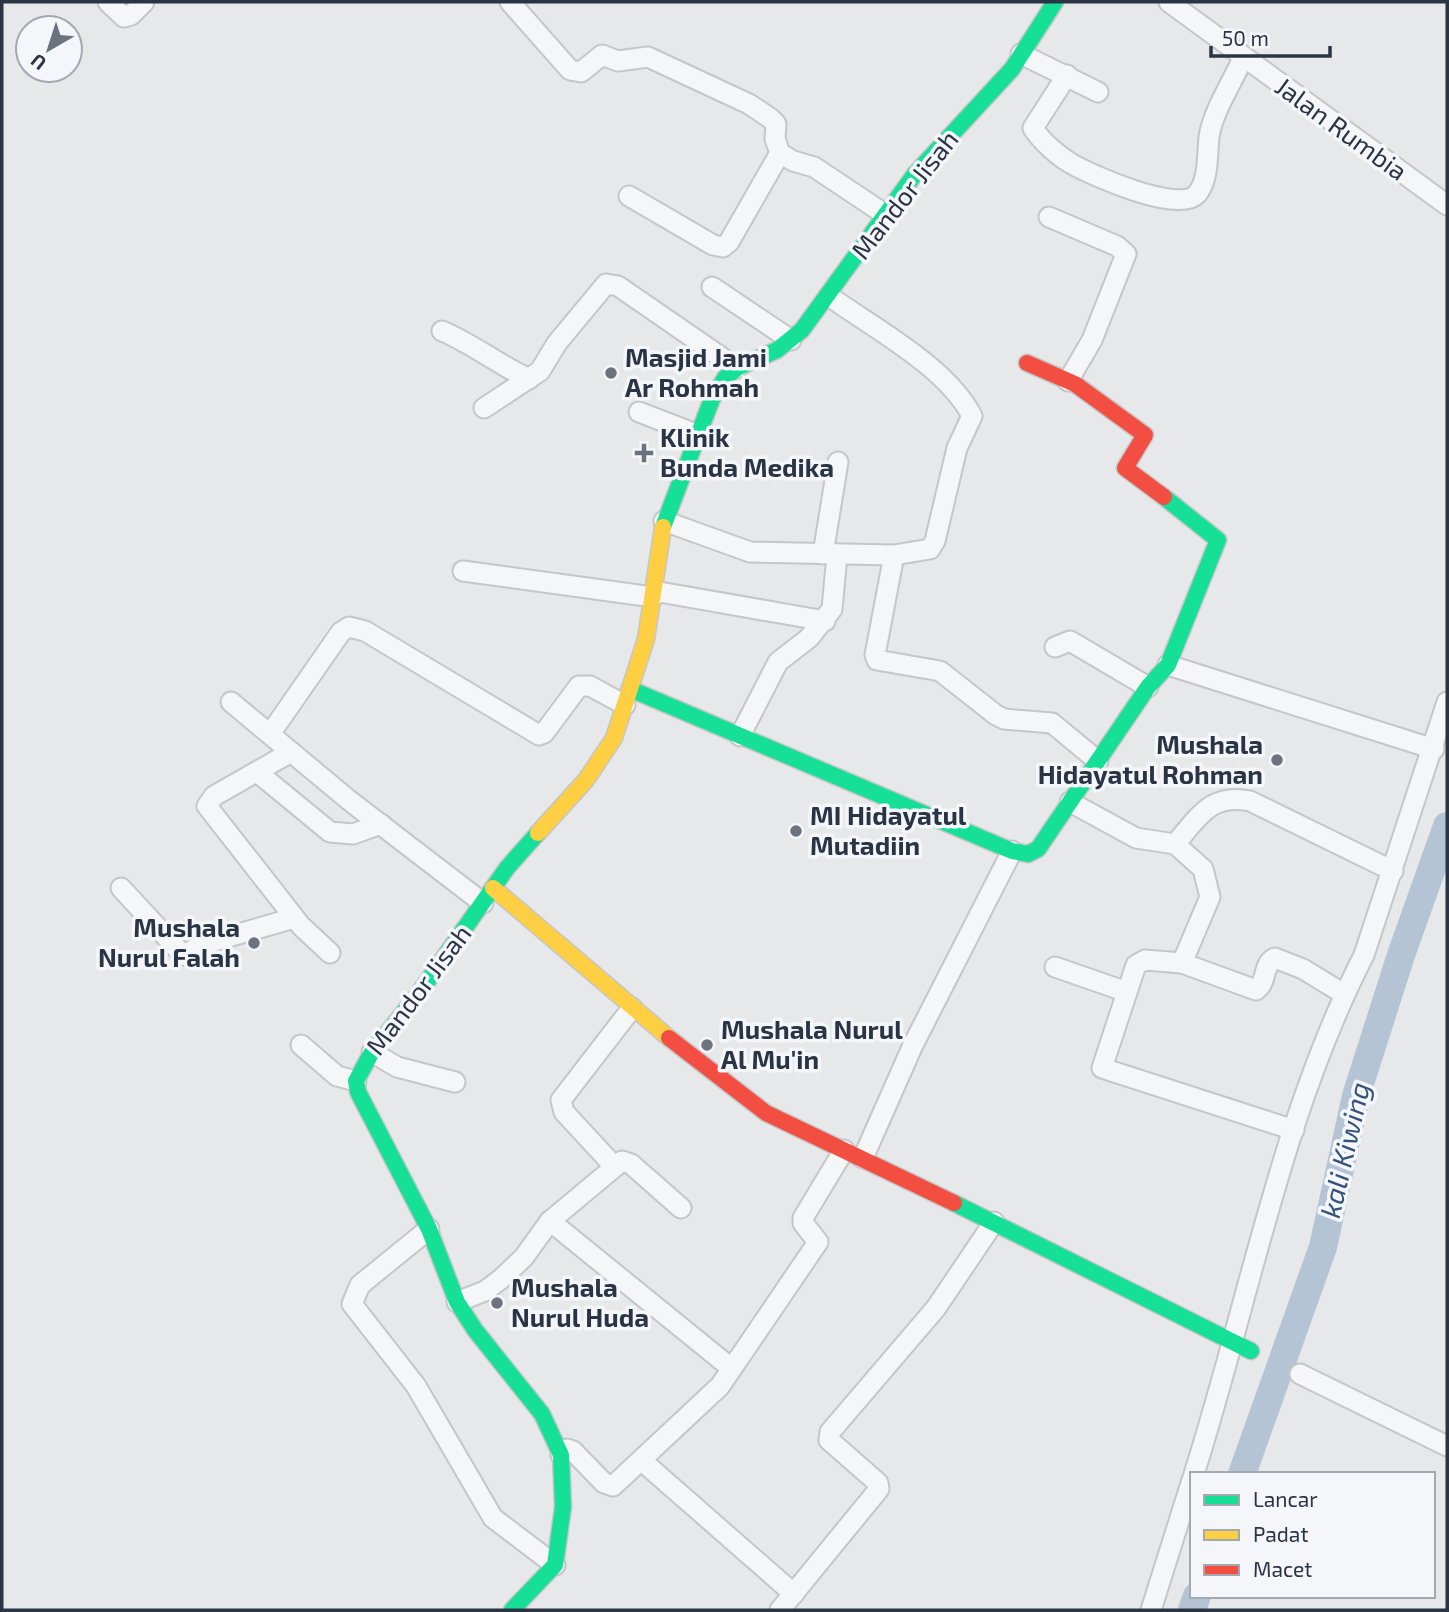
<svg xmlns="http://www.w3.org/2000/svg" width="1449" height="1612" viewBox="0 0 1449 1612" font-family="'Exo 2',sans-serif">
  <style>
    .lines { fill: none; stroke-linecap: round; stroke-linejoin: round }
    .river { stroke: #b4c4d5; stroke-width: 28 }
    .street-casing { stroke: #c4c6c8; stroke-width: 23 }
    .fast-casing { stroke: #c4c6c8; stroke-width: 19 }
    .slow-casing { stroke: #c4c6c8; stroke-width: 19 }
    .jam-casing { stroke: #c4c6c8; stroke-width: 19 }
    .street { stroke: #f5f6f7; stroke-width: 19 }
    .fast { stroke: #16e098; stroke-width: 16 }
    .slow { stroke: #ffcf43; stroke-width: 16 }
    .jam { stroke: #f24e42; stroke-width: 16 }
    .poi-dot { fill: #6c737f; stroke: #f4f6f9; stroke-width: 2.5 }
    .labels { text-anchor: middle; stroke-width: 7; stroke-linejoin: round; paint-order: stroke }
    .street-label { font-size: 26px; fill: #2b3445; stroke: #f4f6f9 }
    .poi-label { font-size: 26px; font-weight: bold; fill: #2b3445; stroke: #f4f6f9; text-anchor: start }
    .water-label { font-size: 28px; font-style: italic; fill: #34527a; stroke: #f4f6f9 }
  </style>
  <rect width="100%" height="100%" fill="#e6e8ea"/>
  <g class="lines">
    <!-- river -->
    <g class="river">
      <polyline points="1242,1474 1323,1247 1356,1096 1401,955 1447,826"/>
      <polyline points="1192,1610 1197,1596"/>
    </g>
    <!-- street casing -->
    <g class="street-casing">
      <g id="street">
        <polyline points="108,2 124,17 131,15 144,2"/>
        <polyline points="510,2 570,70 581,72 602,55 618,61 648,57 749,104 770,118 776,124 775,139 780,153 793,161 814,167 886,215"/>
        <polyline points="1169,2 1447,205"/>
        <polyline points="1021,54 1098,92"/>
        <path d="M1067 75 1033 128C1041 141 1058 156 1072 164 1093 176 1179 214 1197 194 1209 180 1207 155 1209 137 1213 111 1232 83 1243 58"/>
        <polyline points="629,196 713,245 723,247 729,242 780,153"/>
        <polyline points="1049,217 1117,246 1126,254 1092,340 1068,381"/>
        <polyline points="712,287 791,340"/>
        <path d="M442 331C473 344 499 365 529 379"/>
        <polyline points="484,408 540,371 557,343 606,284 618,286 737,368"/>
        <polyline points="639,412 696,434"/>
        <path d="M664 521 750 552 894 555 930 549 935 541 957 448 972 416C946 366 873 328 829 296"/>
        <polyline points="823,554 838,462"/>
        <polyline points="894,555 875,655 877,660 940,671 996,715 1004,719 1052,723 1098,761"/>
        <polyline points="463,571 653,597"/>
        <polyline points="654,591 825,621"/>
        <polyline points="1055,647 1070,641 1148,687"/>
        <polyline points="1168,665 1434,749"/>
        <polyline points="231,702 350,801 483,903"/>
        <polyline points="270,734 341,632 349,627 365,631 539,735 544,733 579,686 590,686 625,705"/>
        <polyline points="740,736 778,662 809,638 832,609 837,555"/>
        <polyline points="291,752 214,796 207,806 301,926 330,953"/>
        <polyline points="257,772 330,832 353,834 381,824"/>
        <path d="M1070 802 1136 838 1175 844 1203 869 1210 897 1182 963 1256 990C1268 982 1262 964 1275 958L1303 969 1344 994"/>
        <path d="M1175 844C1199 817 1210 793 1250 801L1393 871"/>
        <polyline points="121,888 183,955 207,943 294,918"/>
        <polyline points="1182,963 1145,960 1136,965 1102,1068 1294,1130"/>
        <polyline points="1055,967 1127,992"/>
        <polyline points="301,1045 337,1076 356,1081"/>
        <polyline points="372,1052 397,1067 455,1082"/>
        <polyline points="863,1158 913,1045 1012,851"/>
        <polyline points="613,1165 564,1112 561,1100 632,1008"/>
        <polyline points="550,1221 731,1368"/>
        <polyline points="429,1229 360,1285 352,1304 416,1386 493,1518 555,1565"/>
        <polyline points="457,1302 485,1291 501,1279 524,1257 550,1221 622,1161 631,1164 681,1208"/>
        <polyline points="1300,1374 1447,1446"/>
        <polyline points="561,1455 567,1449 573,1451 604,1483 613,1486 720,1386 818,1242 803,1223 803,1218 844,1150"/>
        <polyline points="641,1460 794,1594"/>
        <path d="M1194 1474C1249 1301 1281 1117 1364 955L1447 702"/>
        <polyline points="780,1610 879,1489 878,1483 829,1440 830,1432 936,1308 994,1222"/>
        <polyline points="1151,1610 1192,1480"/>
      </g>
    </g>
    <!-- fast casing -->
    <g class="fast-casing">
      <g id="fast">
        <polyline points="663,527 712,399 725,378 737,368 777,350 802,330 915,174 1012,69 1055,2"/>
        <polyline points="630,689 1012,851 1028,854 1038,849 1148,687 1168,665 1218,540 1164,497"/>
        <polyline points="954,1203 1251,1351"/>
        <polyline points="512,1610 555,1565 563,1507 561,1455 542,1414 475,1330 457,1302 429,1229 358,1092 356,1081 372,1052 417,996 507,868 538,833"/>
      </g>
    </g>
    <!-- slow casing -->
    <g class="slow-casing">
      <g id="slow">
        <polyline points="538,833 586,780 614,738 646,639 663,527"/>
        <polyline points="493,888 669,1038"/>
      </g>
    </g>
    <!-- jam casing -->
    <g class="jam-casing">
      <g id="jam">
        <polyline points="1027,363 1075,384 1145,435 1125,468 1164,497"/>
        <polyline points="669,1038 766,1113 954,1203"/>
      </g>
    </g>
    <!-- street -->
    <use href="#street" class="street"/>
    <!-- fast -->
    <use href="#fast" class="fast"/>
    <!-- slow -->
    <use href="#slow" class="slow"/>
    <!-- jam -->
    <use href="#jam" class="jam"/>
  </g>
  <!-- markers -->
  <g class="poi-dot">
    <circle cx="611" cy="373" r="7"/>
    <path d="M640.5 442.5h7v7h7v7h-7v7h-7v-7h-7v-7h7z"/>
    <circle cx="1277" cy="760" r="7"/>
    <circle cx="796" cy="831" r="7"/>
    <circle cx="254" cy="943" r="7"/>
    <circle cx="707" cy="1045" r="7"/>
    <circle cx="497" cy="1303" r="7"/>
  </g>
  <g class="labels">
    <!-- street labels -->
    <g class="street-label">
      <text transform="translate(1341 129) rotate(36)" y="9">Jalan Rumbia</text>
      <text transform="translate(905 195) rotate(-52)" y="9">Mandor Jisah</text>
      <text transform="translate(419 990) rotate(-53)" y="9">Mandor Jisah</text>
    </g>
    <!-- poi labels -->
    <g class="poi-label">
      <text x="625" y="367">Masjid Jami<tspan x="625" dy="30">Ar Rohmah</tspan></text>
      <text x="660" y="447">Klinik<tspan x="660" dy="30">Bunda Medika</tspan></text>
      <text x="1263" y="754" text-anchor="end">Mushala<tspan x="1263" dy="30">Hidayatul Rohman</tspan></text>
      <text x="810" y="825">MI Hidayatul<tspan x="810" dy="30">Mutadiin</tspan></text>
      <text x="240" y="937" text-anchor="end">Mushala<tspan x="240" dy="30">Nurul Falah</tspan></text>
      <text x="721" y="1039">Mushala Nurul<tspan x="721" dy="30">Al Mu'in</tspan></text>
      <text x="511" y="1297">Mushala<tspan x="511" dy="30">Nurul Huda</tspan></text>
    </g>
    <!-- water labels -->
    <g class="water-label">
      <text transform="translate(1345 1150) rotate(-77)" y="10">kali Kiwing</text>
    </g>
  </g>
  <!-- border -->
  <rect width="1449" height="1612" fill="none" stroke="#2b3445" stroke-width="7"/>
  <!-- legend -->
  <rect x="1190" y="1472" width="245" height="126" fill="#f4f6f9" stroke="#a4a8b1" stroke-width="2"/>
  <rect x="1204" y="1495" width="35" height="10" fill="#16e098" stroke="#a4a8b1" stroke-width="2"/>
  <text x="1253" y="1507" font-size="21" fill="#2b3445">Lancar</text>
  <rect x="1204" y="1530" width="35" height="10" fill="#ffcf43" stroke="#a4a8b1" stroke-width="2"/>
  <text x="1253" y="1542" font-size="21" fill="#2b3445">Padat</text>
  <rect x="1204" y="1565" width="35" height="10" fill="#f24e42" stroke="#a4a8b1" stroke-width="2"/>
  <text x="1253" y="1577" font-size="21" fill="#2b3445">Macet</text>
  <!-- north arrow -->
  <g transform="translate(49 49) rotate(219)"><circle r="33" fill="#f4f6f9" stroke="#a4a8b1" stroke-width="2"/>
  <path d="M0-5L12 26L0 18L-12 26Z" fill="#6c737f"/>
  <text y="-10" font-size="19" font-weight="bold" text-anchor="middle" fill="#2b3445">U</text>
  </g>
  <!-- scale -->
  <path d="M1211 46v10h119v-10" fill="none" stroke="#2b3445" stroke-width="3.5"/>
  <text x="1222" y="46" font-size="21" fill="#2b3445" stroke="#f4f6f9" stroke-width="5" paint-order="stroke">50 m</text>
</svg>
